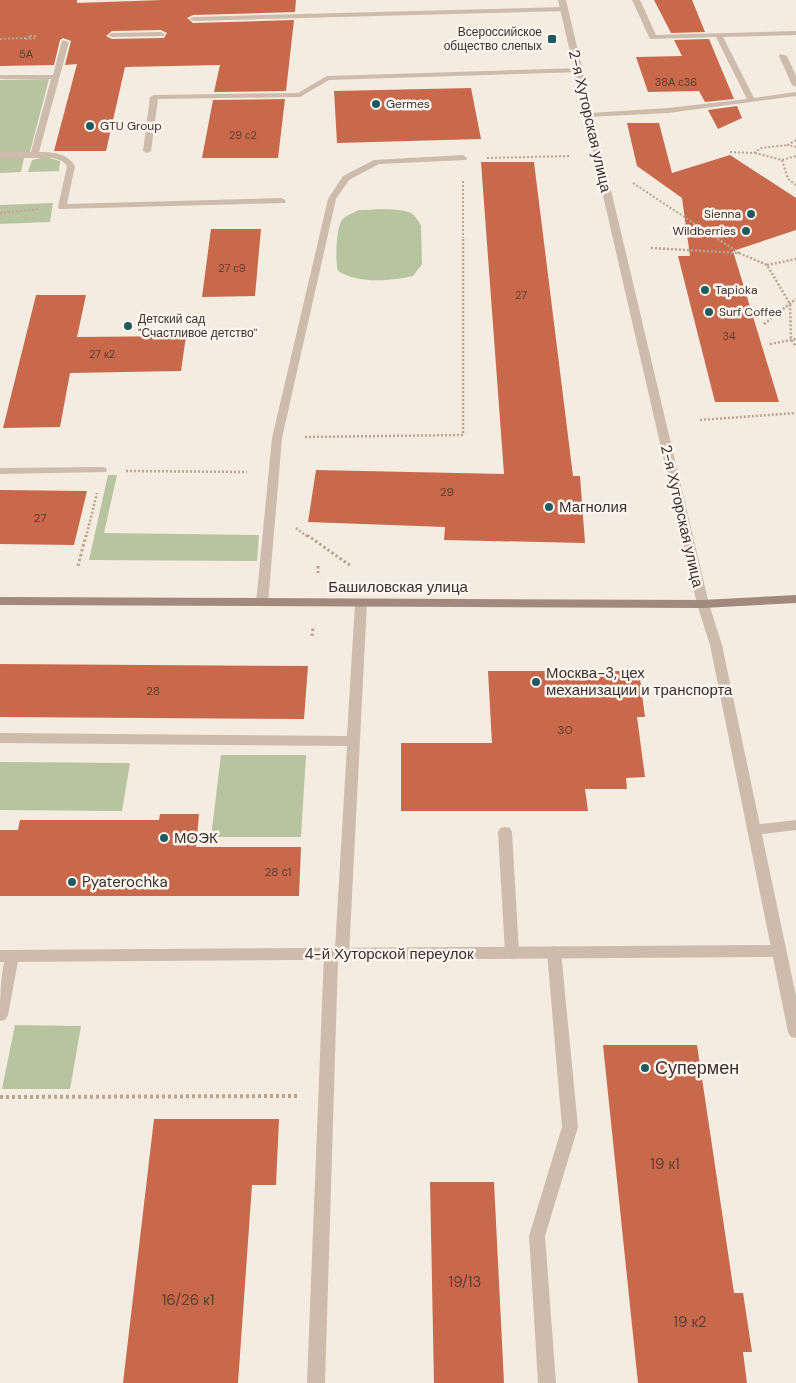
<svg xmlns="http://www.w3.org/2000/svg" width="796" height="1383" viewBox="0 0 796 1383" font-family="'DM Sans',sans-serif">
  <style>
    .green { fill: #b8c4a0 }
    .building { fill: #c8694b; fill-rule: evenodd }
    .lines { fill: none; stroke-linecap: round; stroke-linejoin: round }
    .path-far3 { stroke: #b9a596; stroke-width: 2; stroke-dasharray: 2 2; stroke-linecap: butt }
    .path-far2 { stroke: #b9a596; stroke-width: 2.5; stroke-dasharray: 2 2; stroke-linecap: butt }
    .path-far1 { stroke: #b9a596; stroke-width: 3; stroke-dasharray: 2.5 2.5; stroke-linecap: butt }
    .path { stroke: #b9a596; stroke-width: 4; stroke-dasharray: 3 3; stroke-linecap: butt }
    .service { fill: #cdbbac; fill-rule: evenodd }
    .minor { fill: #cdbbac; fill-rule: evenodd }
    .tertiary { fill: #cdbbac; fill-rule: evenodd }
    .secondary { fill: #a18a7d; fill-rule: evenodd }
    .poi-dot { fill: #1f5a5e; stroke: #fbf5ee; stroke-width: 2 }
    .labels { text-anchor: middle; stroke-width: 5; stroke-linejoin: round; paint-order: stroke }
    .far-number-label { font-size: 11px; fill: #5e3e33 }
    .far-poi-label { font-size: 12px; fill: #3b302b; stroke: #fbf5ee; text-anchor: start }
    .number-label { font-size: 12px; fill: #5e3e33 }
    .street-label { font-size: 15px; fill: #3b302b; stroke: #fbf5ee }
    .poi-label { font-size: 15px; fill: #3b302b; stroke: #fbf5ee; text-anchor: start }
    .near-number-label { font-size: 15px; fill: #5e3e33 }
    .near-poi-label { font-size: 18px; fill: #3b302b; stroke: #fbf5ee; text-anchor: start }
  </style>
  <rect width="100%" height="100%" fill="#f4ebe1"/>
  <!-- green -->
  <g class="green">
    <polygon points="49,79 30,152 0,153 0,80"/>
    <polygon points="46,157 60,161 59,171 28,172 32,160"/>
    <polygon points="0,158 24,158 21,172 0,173"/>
    <polygon points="53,203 50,222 0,224 0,205"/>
    <path d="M359 210C372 210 399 207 411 213 415 216 419 221 421 226L422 264 413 276C391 281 358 284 338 271 335 261 336 229 342 220 346 215 353 213 359 210Z"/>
    <polygon points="108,475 117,475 104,533 259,535 257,561 89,560"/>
    <polygon points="221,755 306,755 301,837 211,837"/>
    <polygon points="0,762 130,763 122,811 0,810"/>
    <polygon points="15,1025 81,1026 70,1089 2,1089"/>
  </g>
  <!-- building -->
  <g class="building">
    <path d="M0 0H77V3L162 0H296L295 12 193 15 187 18 193 23 294 20 286 91 214 92 220 65 125 67 106 151H54L77 64 65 65 71 41 63 38 60 40 54 65 0 66ZM161 30 167 33 164 38 112 39 106 36 112 31Z"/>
    <polygon points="654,0 692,0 705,32 671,33"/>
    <polygon points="709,39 734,99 705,102 699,91 648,92 636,57 682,56 674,40"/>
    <polygon points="471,88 481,139 337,143 334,91"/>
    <polygon points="285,99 278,158 202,158 213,100"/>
    <polygon points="737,106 742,118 718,129 708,110"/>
    <polygon points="627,123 659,123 672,173 730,155 796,198 796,230 733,251 779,402 715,402 678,256 690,256 682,198 637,166"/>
    <polygon points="481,162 534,162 573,476 580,476 585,543 444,540 445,527 308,522 316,470 504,474"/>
    <polygon points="211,229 261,229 255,296 202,297"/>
    <polygon points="36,295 86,295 77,337 186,336 181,371 70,373 60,427 3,428"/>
    <polygon points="0,490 87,491 74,545 0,544"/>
    <polygon points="0,664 308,666 304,719 0,717"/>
    <polygon points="488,671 639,671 645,717 637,717 645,777 626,778 627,789 585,789 588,811 401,811 401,743 492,743"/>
    <polygon points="160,814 199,814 196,847 301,847 299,896 0,896 0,830 18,830 20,820 159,820"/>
    <polygon points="603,1045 697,1045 734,1293 743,1293 752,1352 743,1352 747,1383 638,1383"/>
    <polygon points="154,1119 279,1119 276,1185 252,1185 238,1383 123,1383"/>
    <polygon points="430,1182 494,1182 504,1383 434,1383"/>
  </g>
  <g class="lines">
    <!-- path-far3 -->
    <g class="path-far3">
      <polygon points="30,36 35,36 36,38 26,39"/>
      <polyline points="0,39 26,38"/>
      <polyline points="796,140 788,145 796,147"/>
      <polyline points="730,152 754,153 761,148 788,145"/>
      <polyline points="755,153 782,160 796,156"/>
      <polyline points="487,158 571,156"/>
      <polyline points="782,160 788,179 796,185"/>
      <polyline points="463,181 463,238"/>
      <polyline points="633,183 716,238"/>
      <polyline points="0,213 39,209"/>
    </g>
    <!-- path-far2 -->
    <g class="path-far2">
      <polyline points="651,248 739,253 715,237"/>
      <polyline points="739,253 767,265 790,304 791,339 796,347"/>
      <polyline points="767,265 796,259"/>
      <polyline points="764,324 796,299"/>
      <polyline points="770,344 796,339"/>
      <polyline points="700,420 796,413"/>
      <polyline points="305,437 463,435 463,237"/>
      <polyline points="126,471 247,472"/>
      <polyline points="296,528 308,537"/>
      <polyline points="86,537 97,493"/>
    </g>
    <!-- path-far1 -->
    <g class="path-far1">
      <polyline points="307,535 351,566"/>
      <polyline points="78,566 86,535"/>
      <polyline points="318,566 318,573"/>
      <polyline points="312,636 313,628"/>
    </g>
    <!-- path -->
    <polyline class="path" points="0,1097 297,1096"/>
    <!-- service -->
    <g class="service">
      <polygon points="632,0 640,0 656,35 796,31 796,35 723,37 754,98 796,92 796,96 668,113 587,117 587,113 590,113 668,108 747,99 716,37 650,39"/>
      <polygon points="564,7 567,7 567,11 193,21 189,19 193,17"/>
      <polygon points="161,32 165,34 164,36 112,37 108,35 112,33"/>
      <path d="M62 40 69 42 39 152C53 152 67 153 75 166L67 204 282 198 286 201 285 203 59 209 58 207 67 166C63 160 56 158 49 158H0V152H31L51 79H0V75H53Z"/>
      <polygon points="780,54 787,56 796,76 796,87 792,85 779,56"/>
      <polygon points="579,68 583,70 582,72 329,80 300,97 158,99 151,151 147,153 143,151 150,97 154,95 298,93 327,76"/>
      <polygon points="463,155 467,158 466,160 379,164 349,180 336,199 282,438 268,603 266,606 258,606 256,603 272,438 328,199 343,176 374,160"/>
      <polygon points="102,467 106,468 107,470 106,472 0,474 0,468"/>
      <polygon points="361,599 367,603 349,954 347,958 342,960 338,959 325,1383 307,1383 324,954 326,950 331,948 335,949 347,746 0,743 0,733 347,736 355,603"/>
      <polygon points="796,820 796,830 754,835 749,834 747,830 749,826 754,825"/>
      <polygon points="505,827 510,828 512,832 519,953 517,957 512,959 507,957 505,953 498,832 500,828"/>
      <polygon points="554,946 559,948 561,952 578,1127 545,1236 556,1383 538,1383 529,1236 562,1127 547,952 549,948"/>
      <path d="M12 950 17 952 19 956 8 1015 5 1020 0 1021C0 999 0 972 7 952Z"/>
    </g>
    <!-- minor -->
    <polygon class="minor" points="779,945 784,947 786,951 784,955 779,957 0,962 0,950"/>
    <!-- tertiary -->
    <polygon class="tertiary" points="558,0 566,0 709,604 722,645 796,996 796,1038 791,1037 788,1032 710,645 697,604"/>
    <!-- secondary -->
    <polygon class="secondary" points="796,595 796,603 703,608 0,605 0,597 703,600"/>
  </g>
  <!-- markers -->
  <g class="poi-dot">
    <rect x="547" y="34" width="10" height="10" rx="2.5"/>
    <circle cx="376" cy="104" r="5"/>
    <circle cx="90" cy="126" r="5"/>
    <circle cx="751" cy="214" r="5"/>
    <circle cx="746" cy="231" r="5"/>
    <circle cx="705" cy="290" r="5"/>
    <circle cx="709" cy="312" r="5"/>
    <circle cx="128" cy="326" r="5"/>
    <circle cx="549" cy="507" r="5"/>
    <circle cx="536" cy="682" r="5"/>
    <circle cx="164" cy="838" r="5"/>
    <circle cx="72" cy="882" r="5"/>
    <circle cx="645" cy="1068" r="5"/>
  </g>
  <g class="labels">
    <!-- far-number labels -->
    <g class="far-number-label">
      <text x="26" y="58">5А</text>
      <text x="676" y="86">38А с36</text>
      <text x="243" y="139">29 с2</text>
      <text x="232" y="272">27 с9</text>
      <text x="521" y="299">27</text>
      <text x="729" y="340">34</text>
      <text x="102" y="358">27 к2</text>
    </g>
    <!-- far-poi labels -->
    <g class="far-poi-label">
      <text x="542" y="36" text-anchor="end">Всероссийское<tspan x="542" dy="14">общество слепых</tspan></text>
      <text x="386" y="108">Germes</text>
      <text x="100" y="130">GTU Group</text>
      <text x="741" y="218" text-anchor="end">Sienna</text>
      <text x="736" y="235" text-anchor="end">Wildberries</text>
      <text x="715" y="294">Tapioka</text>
      <text x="719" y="316">Surf Coffee</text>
      <text x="138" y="323">Детский сад<tspan x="138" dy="14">"Счастливое детство"</tspan></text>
    </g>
    <!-- number labels -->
    <g class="number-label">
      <text x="447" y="496">29</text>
      <text x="40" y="522">27</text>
      <text x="153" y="695">28</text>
      <text x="565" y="734">30</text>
      <text x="278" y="876">28 с1</text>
    </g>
    <!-- street labels -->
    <g class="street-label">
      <text transform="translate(590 121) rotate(77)" y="5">2-я Хуторская улица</text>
      <text transform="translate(682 516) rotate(77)" y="5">2-я Хуторская улица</text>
      <text x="398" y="592">Башиловская улица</text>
      <text x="389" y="959">4-й Хуторской переулок</text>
    </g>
    <!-- poi labels -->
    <g class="poi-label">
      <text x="559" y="512">Магнолия</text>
      <text x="546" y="678">Москва-3, цех<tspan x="546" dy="17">механизации и транспорта</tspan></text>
      <text x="174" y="843">МОЭК</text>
      <text x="82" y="887">Pyaterochka</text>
    </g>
    <!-- near-number labels -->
    <g class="near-number-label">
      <text x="665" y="1169">19 к1</text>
      <text x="465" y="1287">19/13</text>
      <text x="188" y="1305">16/26 к1</text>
      <text x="690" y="1327">19 к2</text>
    </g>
    <!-- near-poi labels -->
    <g class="near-poi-label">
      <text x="655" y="1074">Супермен</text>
    </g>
  </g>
</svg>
